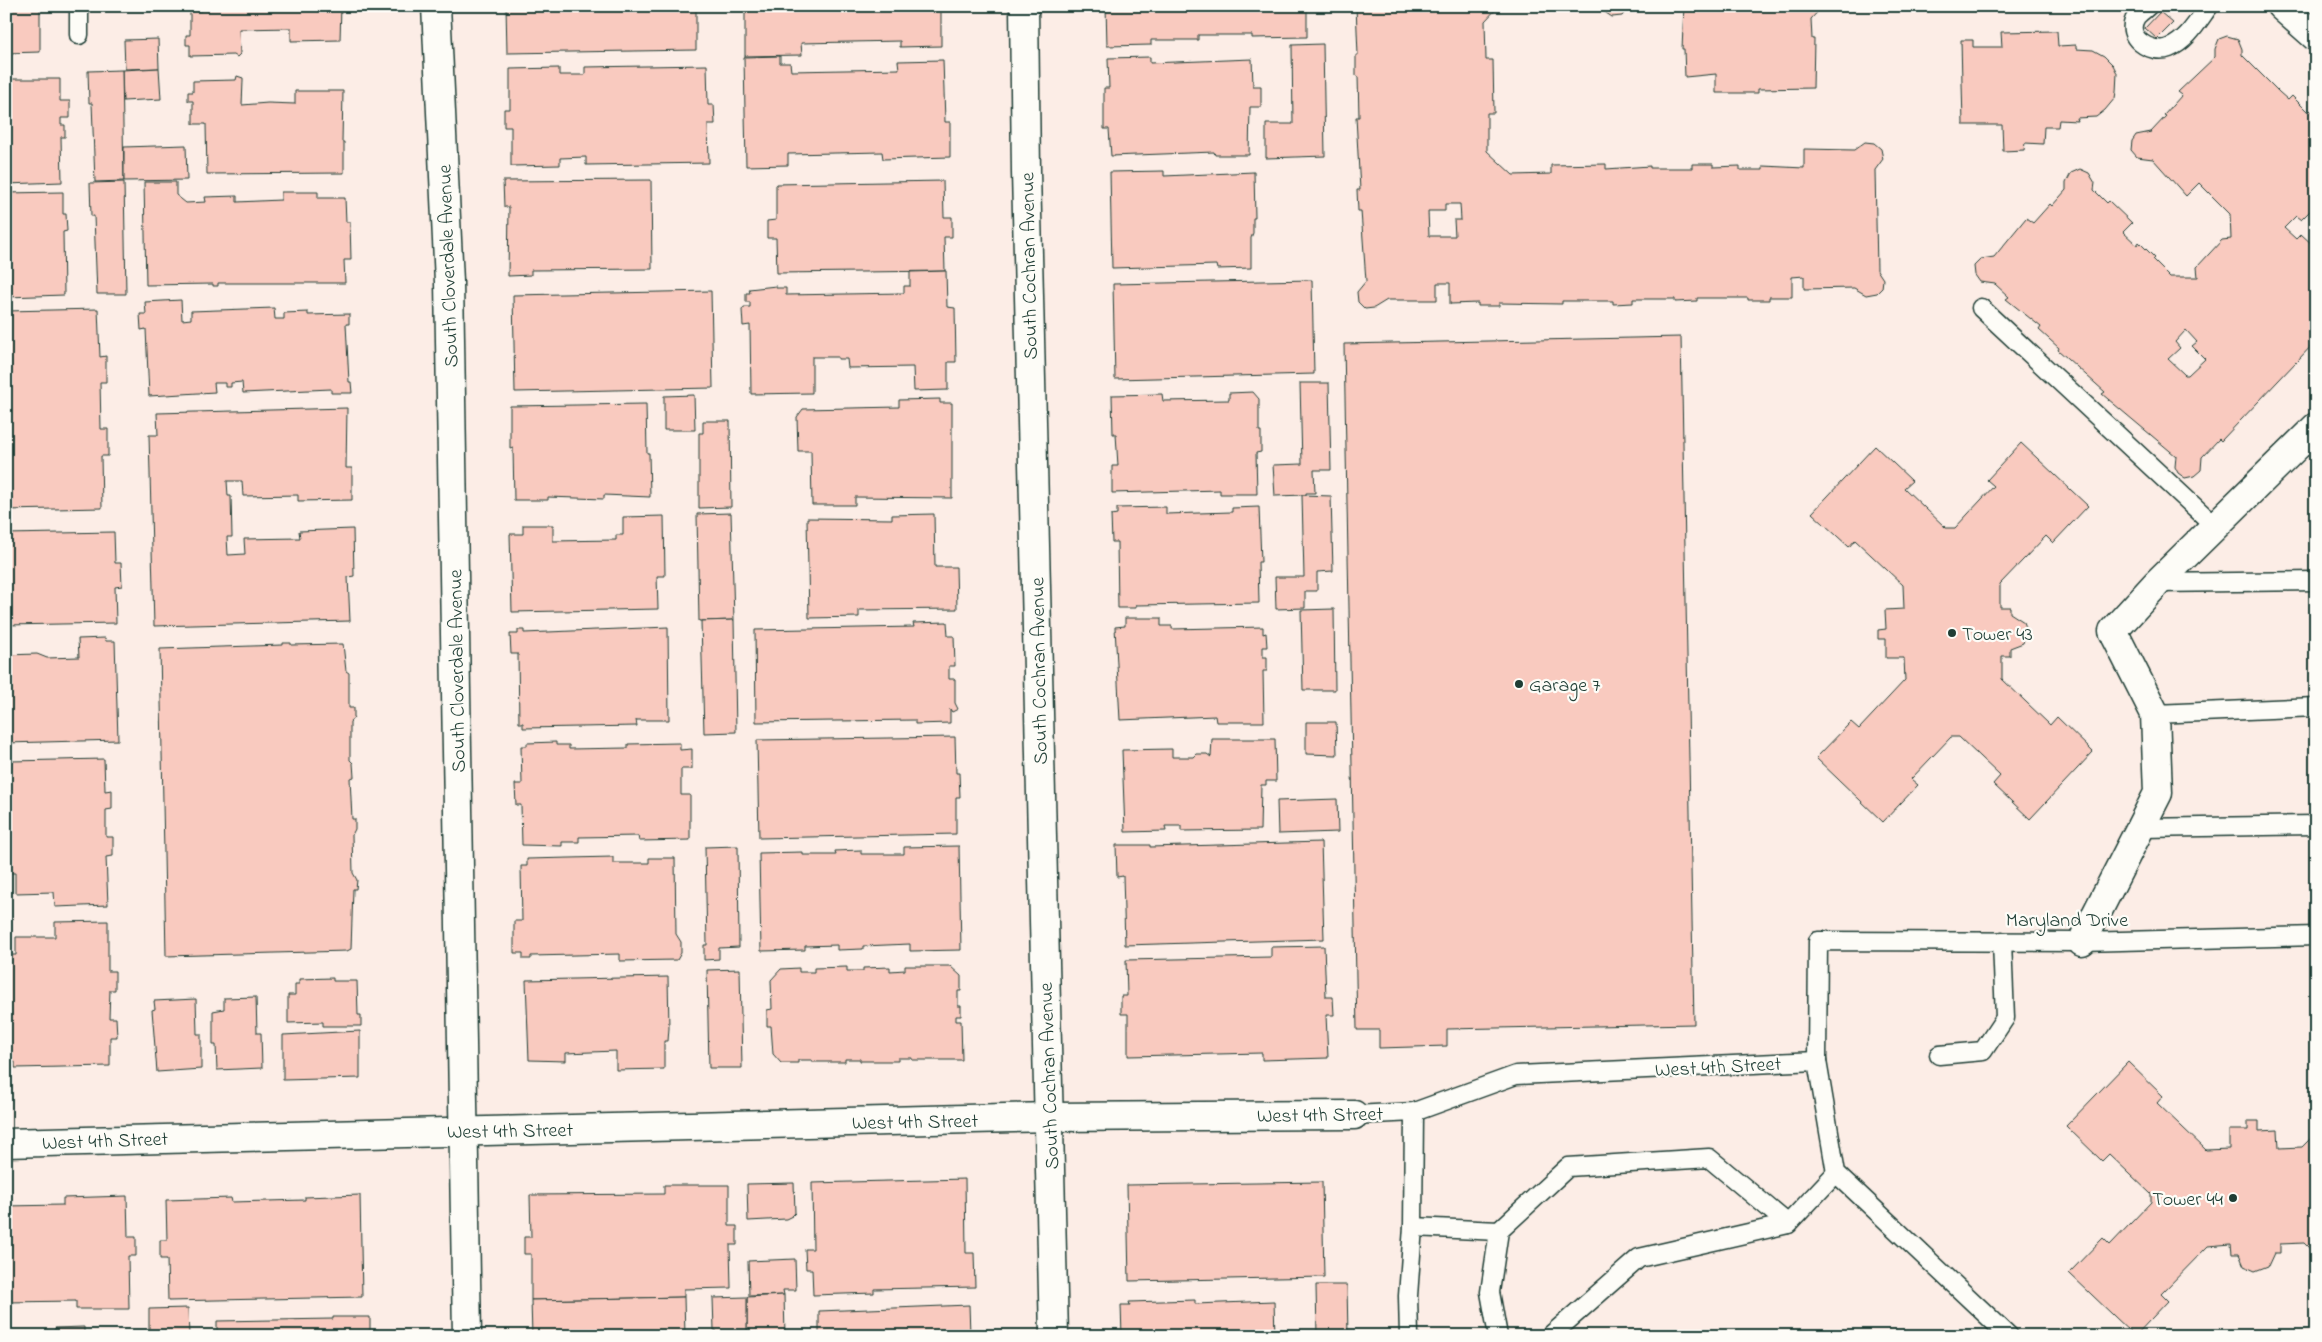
<svg xmlns="http://www.w3.org/2000/svg" width="2322" height="1342" viewBox="0 0 2322 1342" font-family="'Indie Flower',sans-serif">
  <style>
    .building { fill: #f9cabf; stroke: #1f3d34; fill-rule: evenodd }
    .lines { fill: none; stroke-linecap: round; stroke-linejoin: round }
    .lane-casing { stroke: #1f3d34; stroke-width: 21 }
    .street-casing { stroke: #1f3d34; stroke-width: 31 }
    .secondary-casing { stroke: #1f3d34; stroke-width: 31 }
    .lane { stroke: #fdfcf7; stroke-width: 18 }
    .street { stroke: #fdfcf7; stroke-width: 28 }
    .secondary { stroke: #fdfcf7; stroke-width: 28 }
    .poi-dot { fill: #1f3d34; stroke: #fdfcf7; stroke-width: 2 }
    .labels { text-anchor: middle; stroke-width: 4.5; stroke-linejoin: round; paint-order: stroke }
    .street-label { font-size: 20px; fill: #1f3d34; stroke: #fdfcf7 }
    .poi-label { font-size: 20px; fill: #1f3d34; stroke: #fdfcf7; text-anchor: start }
  </style>
  <rect width="100%" height="100%" fill="#fcede6"/>
  <filter id="ink" filterUnits="userSpaceOnUse"><feTurbulence type="fractalNoise" baseFrequency=".02" numOctaves="2"/><feDisplacementMap in="SourceGraphic" scale="10" xChannelSelector="R" yChannelSelector="G"/><feConvolveMatrix kernelMatrix="1 2 1 2 8 2 1 2 1" color-interpolation-filters="sRGB"/></filter>
  <g filter="url(#ink)">
    <!-- building -->
    <g class="building">
      <polygon points="6,6 40,6 40,52 6,53"/>
      <polygon points="202,6 341,6 340,40 291,41 291,28 239,29 240,54 237,57 234,55 190,56 190,45 186,45 186,35 190,35 190,11 202,11"/>
      <polygon points="506,6 696,6 696,50 507,53"/>
      <polygon points="737,6 941,6 941,46 900,47 900,41 801,43 802,55 745,56 745,10 737,10"/>
      <polygon points="1106,6 1307,6 1307,37 1252,38 1252,35 1198,35 1198,40 1151,40 1151,45 1107,46"/>
      <path d="M1356 6H1499L1485 21 1486 60H1493L1494 113H1487V151L1513 175 1551 174V165L1606 164V169L1650 166V168H1692V164H1713V167L1740 166V170H1763V166L1804 168V149L1854 150 1865 142 1874 143 1881 149 1883 159 1875 170 1877 270 1883 279 1882 288 1877 293 1866 295 1854 288 1804 289V276L1792 277V297H1769V300H1748V298H1697V301L1675 302V299H1633V303L1613 304V301H1562V304L1499 303V306H1478V303L1450 304V283H1437V300H1387L1374 308 1365 309 1358 302 1357 292 1366 281 1361 211H1358L1357 190H1360L1356 117H1359L1358 76H1356V55H1358ZM1445 204H1460L1461 220H1454L1455 236H1429L1428 211H1445Z"/>
      <polygon points="1550,6 1629,6 1622,16 1612,17 1600,9 1550,11"/>
      <polygon points="1684,6 1823,6 1811,19 1812,39 1814,39 1813,88 1758,89 1758,93 1716,93 1716,74 1685,77 1684,49 1682,49"/>
      <polygon points="2160,12 2173,23 2157,39 2145,28"/>
      <polygon points="2057,31 2058,46 2076,45 2076,49 2093,50 2104,56 2113,65 2117,73 2116,92 2115,98 2105,110 2096,117 2076,118 2077,121 2059,120 2058,127 2044,127 2043,144 2025,143 2024,150 2003,151 2002,125 1963,125 1961,40 1973,40 1973,47 2002,47 2001,32"/>
      <path d="M2227 36 2238 39 2242 49V55L2279 92 2288 100 2292 96 2308 112 2310 110 2316 115V213L2312 209 2301 220 2296 216 2284 228 2296 239 2301 234 2314 246 2316 244V341L2221 441 2219 439 2202 457 2201 470 2194 476 2185 478 2178 473 2175 467 2176 456 2102 394 2105 392 2058 350 2059 348 2039 330 2041 327 2006 299 2009 297 1995 284 1980 282 1975 275 1974 266 1981 259 1994 257 2026 218 2033 223 2050 204 2052 206 2066 190V183L2071 173 2080 169 2089 173 2095 183 2094 190 2107 203 2109 201 2132 223 2123 232 2137 245 2139 242 2155 258 2153 260 2170 277H2198L2197 267 2222 240 2231 239 2230 214 2199 183 2186 196 2153 159 2137 157 2131 150 2132 141 2136 135 2151 132 2166 116 2164 115 2182 95 2178 92 2215 57V49L2219 39ZM2186 330 2197 342 2192 346 2205 359 2188 375H2185L2168 359 2180 348 2175 342Z"/>
      <polygon points="158,39 159,68 125,69 124,40"/>
      <polygon points="1323,44 1325,156 1266,158 1266,124 1293,124 1292,45"/>
      <polygon points="780,56 780,63 790,63 791,71 899,69 898,61 943,60 945,122 950,122 950,157 883,159 882,152 788,154 788,165 746,166 744,57"/>
      <polygon points="1150,57 1150,63 1252,59 1253,86 1261,86 1261,107 1250,107 1249,155 1215,155 1214,152 1111,156 1109,129 1104,129 1104,88 1109,88 1108,58"/>
      <polygon points="707,65 708,105 714,105 715,124 708,124 709,163 586,165 586,157 560,158 560,165 511,166 511,127 504,127 504,109 510,109 510,69 559,68 559,75 585,75 585,67"/>
      <polygon points="159,68 161,99 123,101 122,70"/>
      <polygon points="122,70 124,181 95,182 92,103 89,103 88,71"/>
      <polygon points="237,76 243,78 243,81 242,105 268,103 295,104 295,91 343,91 342,142 344,142 344,173 207,174 206,124 193,124 193,101 188,101 188,92 193,92 193,81 236,80"/>
      <polygon points="6,79 60,79 60,101 70,101 70,118 61,118 61,125 65,125 65,137 61,137 62,182 6,184"/>
      <polygon points="186,145 187,180 124,181 124,147"/>
      <polygon points="1164,171 1164,176 1254,172 1255,218 1253,218 1253,233 1251,238 1251,268 1217,269 1216,265 1112,268 1110,172"/>
      <polygon points="651,180 652,269 531,270 531,275 508,276 509,207 504,207 503,181"/>
      <polygon points="943,181 944,217 952,217 952,237 944,237 945,271 777,273 776,238 767,238 767,221 776,220 776,184"/>
      <polygon points="124,182 126,294 97,294 94,216 91,216 90,183"/>
      <polygon points="144,182 176,182 176,195 186,203 206,202 205,197 237,196 237,202 281,200 281,192 318,192 318,198 345,198 346,222 350,222 351,260 344,260 345,283 218,283 218,286 213,286 213,284 146,285"/>
      <polygon points="63,192 63,214 66,214 67,231 63,232 64,295 7,297 6,193"/>
      <polygon points="946,271 947,307 955,308 956,362 948,362 948,390 914,391 913,367 848,368 847,359 838,359 838,357 812,357 812,393 751,394 750,325 743,326 742,310 744,307 750,307 750,302 746,302 746,293 750,293 749,289 776,286 776,288 786,288 786,295 904,293 904,286 910,286 910,272"/>
      <polygon points="1312,280 1314,374 1115,379 1113,284"/>
      <polygon points="711,291 713,388 515,392 513,295"/>
      <polygon points="181,300 182,320 191,319 191,311 274,308 275,319 284,319 284,313 308,312 308,315 349,314 349,324 346,324 349,382 351,382 352,393 331,393 331,389 243,393 242,382 231,383 231,387 225,387 225,383 214,383 215,392 149,396 146,329 141,330 140,314 146,314 145,302"/>
      <polygon points="98,309 100,357 106,356 106,382 100,382 101,429 108,429 108,456 101,456 102,508 6,510 6,311"/>
      <polygon points="1681,337 1694,1024 1447,1029 1447,1046 1379,1048 1379,1030 1357,1030 1344,344"/>
      <polygon points="1300,383 1329,383 1331,470 1314,470 1315,493 1306,493 1306,495 1275,496 1273,465 1302,464"/>
      <polygon points="1253,392 1259,399 1259,431 1261,431 1261,452 1256,453 1257,494 1220,494 1220,490 1112,493 1112,466 1118,466 1116,434 1113,434 1112,395 1162,394 1163,401 1229,400 1229,393"/>
      <polygon points="694,395 695,430 664,430 664,396"/>
      <polygon points="940,399 940,403 952,403 952,498 855,497 855,505 812,505 811,451 798,451 797,417 803,409 899,407 899,400"/>
      <polygon points="646,404 647,453 649,453 650,497 604,495 604,499 548,497 548,500 514,500 513,448 510,449 510,406"/>
      <polygon points="347,408 346,468 352,468 352,500 298,501 298,495 243,496 242,481 227,481 228,496 231,496 232,537 227,537 228,555 245,554 244,539 300,538 299,531 353,529 354,576 348,577 350,621 154,626 149,435 158,435 157,413"/>
      <polygon points="703,421 730,421 731,507 699,508 699,433 703,433"/>
      <polygon points="2021,443 2088,506 2053,543 2046,536 2000,584 2000,607 2010,607 2010,613 2024,622 2027,630 2023,643 2010,648 2010,656 2002,656 2002,679 2050,725 2057,717 2093,752 2030,819 1993,784 2000,776 1959,737 1951,737 1911,779 1918,785 1883,822 1816,758 1851,722 1859,729 1905,680 1904,658 1886,658 1886,639 1878,639 1878,630 1886,629 1885,610 1904,609 1903,585 1855,540 1849,547 1812,513 1875,446 1912,481 1904,488 1946,528 1955,528 1994,486 1987,480"/>
      <polygon points="1302,495 1331,496 1333,571 1317,572 1317,591 1305,591 1305,608 1276,609 1275,577 1304,577"/>
      <polygon points="1166,507 1166,514 1232,512 1232,508 1259,507 1261,562 1258,562 1259,603 1136,605 1136,608 1118,608 1117,542 1112,542 1111,515 1117,514 1117,508"/>
      <polygon points="731,513 734,620 699,621 697,514"/>
      <polygon points="934,514 935,567 956,567 957,609 859,610 859,617 809,618 807,518 892,519 892,515"/>
      <polygon points="664,516 665,576 657,576 658,609 512,612 510,534 523,534 523,525 553,525 553,541 616,540 616,535 623,535 623,517"/>
      <polygon points="114,532 115,563 121,563 122,586 115,587 116,623 6,625 6,534"/>
      <polygon points="1334,609 1335,690 1303,690 1301,610"/>
      <polygon points="1125,618 1161,618 1161,626 1172,626 1172,629 1263,627 1263,634 1266,633 1267,647 1263,647 1263,657 1267,657 1267,671 1263,671 1264,722 1216,722 1215,716 1120,720 1115,627 1125,626"/>
      <polygon points="734,620 736,732 704,733 701,621"/>
      <polygon points="947,622 948,636 954,636 955,666 949,666 949,679 955,679 955,703 958,709 952,712 950,709 950,723 915,724 915,720 756,722 755,630 914,627 913,623"/>
      <polygon points="668,627 669,720 636,720 637,726 523,728 523,723 519,723 518,654 511,654 510,634 518,634 518,630 524,630 524,633"/>
      <polygon points="105,638 106,641 115,641 118,740 6,743 6,655 37,654 47,658 79,657 78,639"/>
      <polygon points="283,643 291,643 291,645 343,644 346,671 349,673 349,708 354,708 354,717 350,722 350,760 353,763 354,777 350,778 352,819 355,819 355,829 352,835 353,873 357,880 356,889 353,889 351,949 347,951 166,956 160,649 283,645"/>
      <polygon points="1306,722 1336,722 1337,755 1306,754"/>
      <polygon points="955,737 956,773 959,773 960,797 956,797 956,834 759,838 757,740"/>
      <polygon points="1212,739 1275,739 1276,781 1266,781 1266,785 1261,785 1260,830 1181,831 1181,826 1165,826 1166,831 1125,832 1122,750 1172,749 1172,757 1193,757 1196,754 1207,754 1211,757"/>
      <polygon points="556,742 556,745 569,745 569,749 628,748 628,744 680,743 680,750 692,749 692,769 681,769 681,795 690,795 690,840 639,841 638,836 579,837 579,842 562,842 562,846 522,845 521,805 516,805 515,784 522,784 521,746 527,746 527,743"/>
      <polygon points="104,759 105,791 112,790 112,809 106,810 106,837 113,837 113,856 106,857 108,905 55,907 54,892 15,893 15,873 6,873 6,767 11,767 11,761"/>
      <polygon points="1337,799 1338,832 1278,834 1277,801"/>
      <polygon points="1321,842 1324,939 1125,945 1123,876 1117,877 1116,845 1150,845 1150,847"/>
      <polygon points="738,846 739,947 719,948 719,959 704,960 704,945 707,945 705,847"/>
      <polygon points="959,846 961,950 910,951 910,944 863,946 863,949 837,950 837,945 805,946 805,950 761,951 759,853 803,852 803,855 836,855 835,851 861,850 861,854 904,854 904,847"/>
      <polygon points="613,857 613,863 649,863 649,858 675,858 676,934 681,942 681,953 677,960 620,961 620,954 531,956 531,959 523,959 523,953 514,953 514,921 522,921 521,866 527,866 527,859"/>
      <polygon points="6,901 10,918 6,931"/>
      <polygon points="108,921 108,971 115,971 115,990 110,990 109,1018 116,1018 117,1037 110,1037 110,1066 15,1068 15,1062 6,1063 6,955 16,955 16,937 55,937 55,922"/>
      <polygon points="1324,946 1326,997 1333,997 1334,1015 1326,1015 1328,1058 1262,1060 1262,1053 1128,1056 1128,1014 1121,1014 1121,996 1127,996 1126,960 1271,957 1271,947"/>
      <polygon points="905,966 950,966 961,976 961,991 958,991 958,1006 961,1006 961,1016 956,1016 956,1021 961,1021 962,1060 912,1060 912,1058 898,1058 898,1061 860,1061 860,1059 845,1059 845,1062 812,1062 812,1060 798,1060 798,1063 781,1063 773,1054 771,1026 767,1026 767,1010 772,1009 771,980 781,969 799,968 799,972 814,972 814,968 847,967 847,971 863,971 863,968 890,967 890,971 905,970"/>
      <polygon points="740,969 742,1068 709,1068 707,970"/>
      <polygon points="668,977 669,1028 668,1041 664,1041 664,1069 616,1070 616,1051 566,1053 566,1061 529,1060 526,980"/>
      <polygon points="333,978 333,981 357,981 358,1015 361,1015 361,1026 323,1026 323,1022 288,1023 288,995 295,995 295,984 299,984 299,979"/>
      <polygon points="256,997 257,1033 261,1033 262,1068 217,1070 216,1045 213,1045 213,1011 224,1009 224,998"/>
      <polygon points="196,999 197,1034 201,1034 201,1069 157,1072 152,1010 155,1009 154,1001"/>
      <polygon points="360,1031 360,1078 283,1080 283,1035"/>
      <polygon points="2128,1062 2163,1096 2157,1103 2206,1150 2229,1149 2229,1130 2248,1130 2248,1121 2259,1121 2259,1131 2278,1130 2279,1148 2302,1147 2316,1133 2316,1255 2304,1243 2280,1244 2280,1253 2274,1253 2268,1266 2255,1271 2244,1266 2239,1254 2232,1254 2231,1244 2208,1246 2161,1294 2168,1301 2135,1336 2069,1273 2103,1238 2110,1245 2151,1202 2151,1194 2109,1154 2102,1161 2066,1126"/>
      <polygon points="965,1179 966,1253 974,1253 975,1287 874,1289 874,1293 813,1295 812,1269 806,1269 805,1249 813,1249 812,1183"/>
      <polygon points="1322,1182 1324,1277 1129,1281 1127,1185"/>
      <polygon points="794,1183 795,1213 792,1216 786,1219 748,1221 747,1184"/>
      <polygon points="664,1185 729,1185 729,1226 737,1226 737,1245 730,1245 731,1288 684,1289 684,1297 531,1300 531,1254 524,1254 524,1237 531,1237 530,1195 664,1194"/>
      <polygon points="360,1195 362,1297 168,1301 167,1259 160,1259 160,1240 167,1240 166,1200 231,1198 232,1202 305,1200 305,1197"/>
      <polygon points="127,1196 128,1237 136,1237 136,1256 128,1256 129,1309 76,1309 76,1301 6,1302 6,1206 63,1205 63,1198"/>
      <polygon points="795,1259 796,1290 783,1290 784,1295 749,1296 748,1261"/>
      <polygon points="1316,1285 1347,1285 1348,1336 1317,1336"/>
      <polygon points="784,1295 785,1336 747,1336 747,1297"/>
      <polygon points="684,1297 685,1336 532,1336 531,1300"/>
      <polygon points="747,1297 747,1336 717,1336 716,1330 714,1330 713,1298"/>
      <polygon points="1195,1300 1195,1304 1274,1301 1275,1336 1122,1336 1121,1305 1130,1305 1129,1302"/>
      <polygon points="969,1305 970,1334 967,1336 819,1336 819,1311"/>
      <polygon points="188,1308 189,1336 149,1336 149,1309"/>
      <polygon points="333,1317 370,1317 370,1336 217,1336 217,1321 333,1319"/>
      <polygon points="84,1327 84,1336 55,1336 55,1328"/>
    </g>
    <g class="lines">
      <!-- lane casing -->
      <g class="lane-casing">
        <g id="lane">
          <polyline points="79,6 79,35"/>
          <path d="M2148 6C2144 10 2139 13 2136 17 2123 37 2151 55 2169 48 2187 41 2198 21 2209 6"/>
          <polyline points="1981,308 2215,526"/>
          <polyline points="2157,583 2316,581"/>
          <polyline points="2155,714 2316,707"/>
          <polyline points="2141,828 2316,825"/>
          <polyline points="1939,1055 1983,1051 2005,1018 2002,941"/>
          <polyline points="1354,1115 1414,1112 1516,1075 1817,1061"/>
          <polyline points="1413,1227 1499,1231"/>
          <polyline points="1409,1336 1408,1296 1413,1227 1414,1112"/>
          <polyline points="1498,1336 1490,1292 1499,1231 1568,1167 1709,1158 1788,1224"/>
          <polyline points="1550,1336 1639,1258 1788,1224 1836,1173"/>
          <polyline points="2009,1336 1836,1173 1817,1061 1818,941 2082,942 2316,936"/>
        </g>
      </g>
      <!-- street casing -->
      <g class="street-casing">
        <g id="street">
          <polyline points="436,6 449,282 467,1336"/>
          <polyline points="2281,6 2316,37"/>
          <polyline points="2082,942 2158,793 2155,714 2113,631 2157,583 2316,427"/>
          <polyline points="6,1143 1049,1117 1354,1115"/>
        </g>
      </g>
      <!-- secondary casing -->
      <g class="secondary-casing">
        <polyline id="secondary" points="1024,6 1026,172 1054,1336"/>
      </g>
      <!-- lane -->
      <use href="#lane" class="lane"/>
      <!-- street -->
      <use href="#street" class="street"/>
      <!-- secondary -->
      <use href="#secondary" class="secondary"/>
    </g>
  </g>
  <!-- markers -->
  <g class="poi-dot">
    <circle cx="1952" cy="633" r="5"/>
    <circle cx="1519" cy="684" r="5"/>
    <circle cx="2233" cy="1198" r="5"/>
  </g>
  <g class="labels">
    <!-- street labels -->
    <g class="street-label">
      <text transform="translate(447 266) rotate(-92)" y="7">South Cloverdale Avenue</text>
      <text transform="translate(1028 266) rotate(-91)" y="7">South Cochran Avenue</text>
      <text transform="translate(456 671) rotate(-91)" y="7">South Cloverdale Avenue</text>
      <text transform="translate(1038 671) rotate(-91)" y="7">South Cochran Avenue</text>
      <text x="2067" y="926">Maryland Drive</text>
      <text transform="translate(1718 1066) rotate(-3)" y="7">West 4th Street</text>
      <text transform="translate(1048 1076) rotate(-92)" y="7">South Cochran Avenue</text>
      <text transform="translate(1320 1114) rotate(-1)" y="7">West 4th Street</text>
      <text transform="translate(915 1121) rotate(-1)" y="7">West 4th Street</text>
      <text transform="translate(510 1130) rotate(-1)" y="7">West 4th Street</text>
      <text transform="translate(105 1140) rotate(-2)" y="7">West 4th Street</text>
    </g>
    <!-- poi labels -->
    <g class="poi-label">
      <text x="1962" y="640">Tower 43</text>
      <text x="1529" y="691">Garage 7</text>
      <text x="2223" y="1205" text-anchor="end">Tower 44</text>
    </g>
  </g>
  <!-- margin -->
  <rect width="2322" height="1342" fill="none" stroke="#fdfcf7" stroke-width="25"/>
  <rect x="12" y="12" width="2297" height="1317" fill="none" stroke="#1f3d34" stroke-width="2" filter="url(#ink)"/>
</svg>
